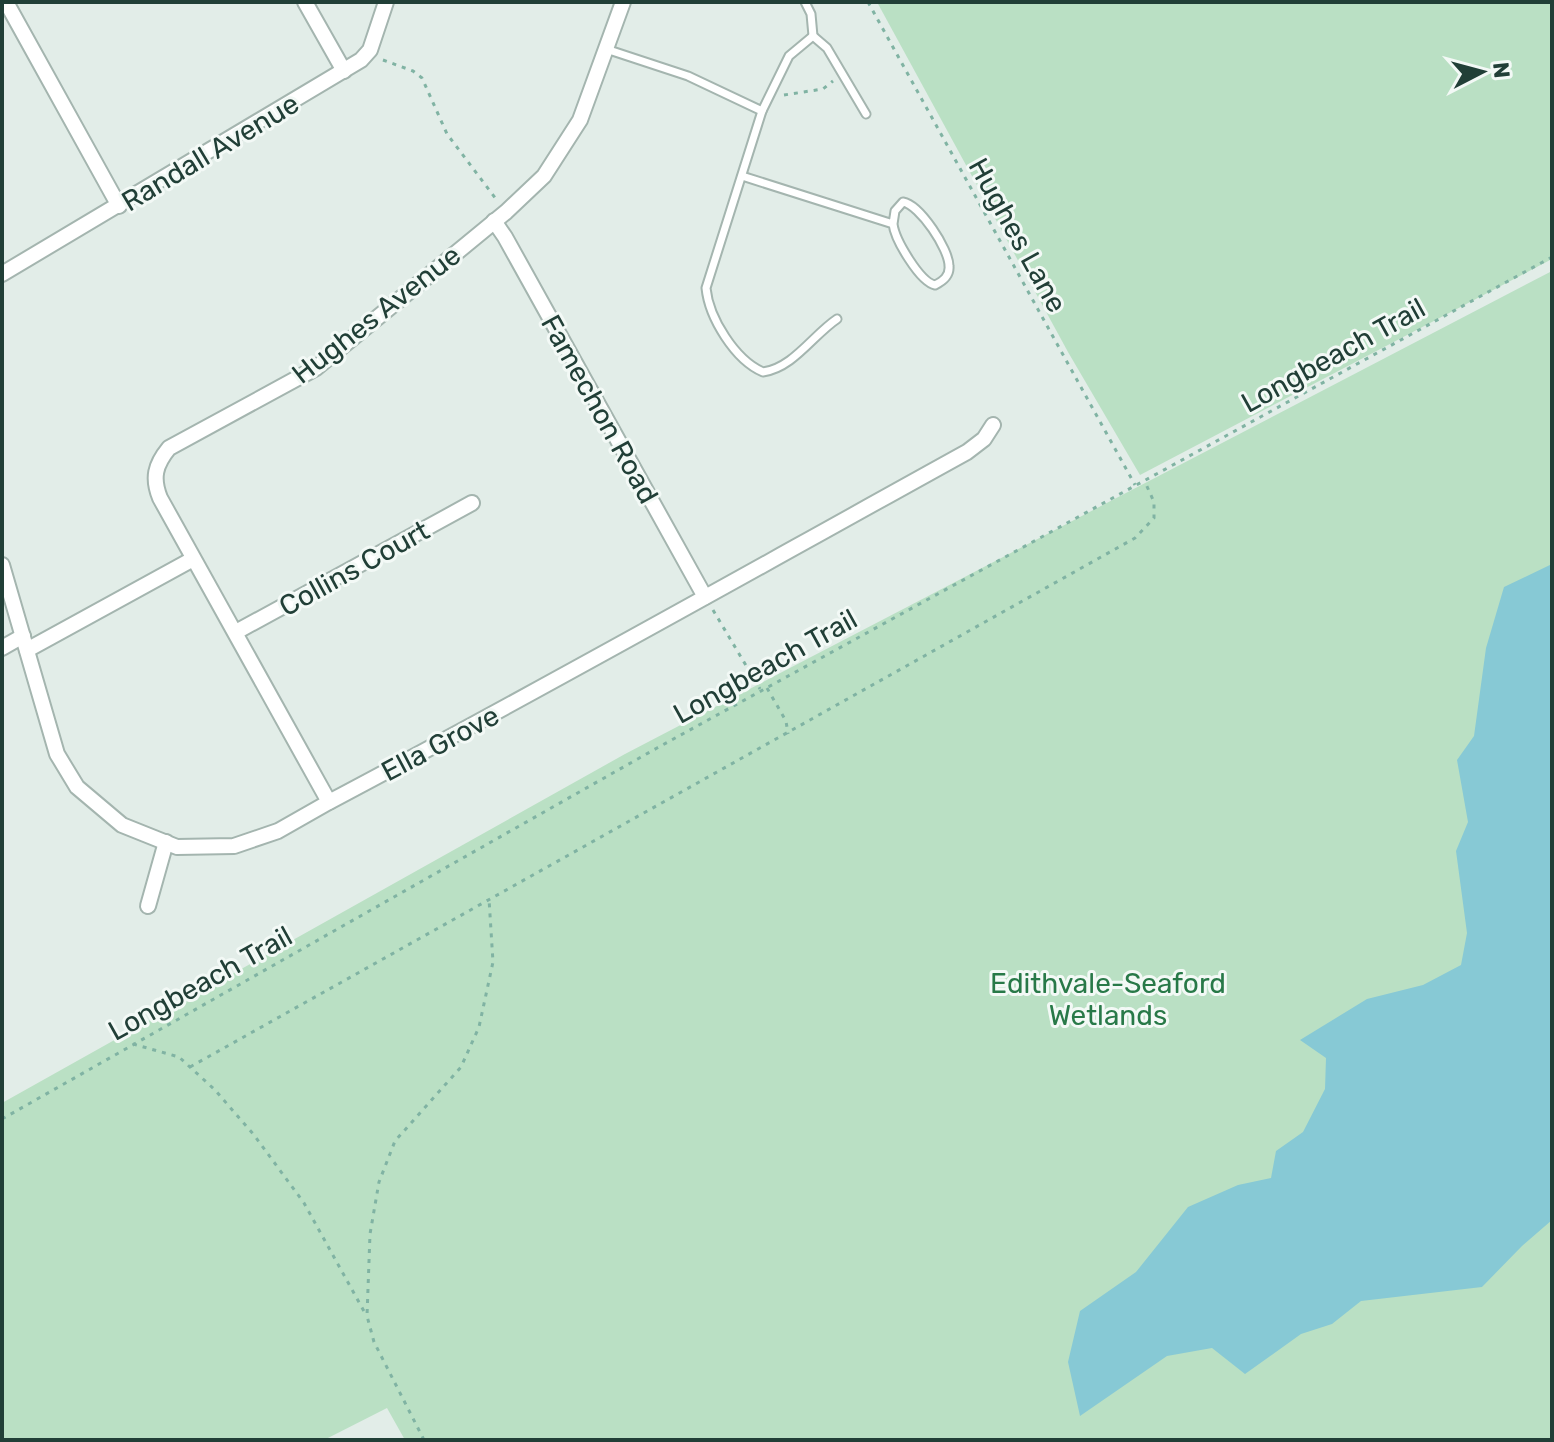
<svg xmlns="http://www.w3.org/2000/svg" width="1554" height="1442" viewBox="0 0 1554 1442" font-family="Rubik,sans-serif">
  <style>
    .green { fill: #bae0c4 }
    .water { fill: #87c9d5 }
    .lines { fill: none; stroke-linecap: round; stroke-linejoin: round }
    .service-casing { stroke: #a4b5af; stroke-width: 11 }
    .minor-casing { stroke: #a4b5af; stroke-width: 18 }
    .path { stroke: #80b3a3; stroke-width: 3; stroke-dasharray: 4 6; stroke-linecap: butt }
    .service { stroke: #fff; stroke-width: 7 }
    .minor { stroke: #fff; stroke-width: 14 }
    .labels { text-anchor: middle; stroke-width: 6; stroke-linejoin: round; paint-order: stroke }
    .street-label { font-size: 28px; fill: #213f37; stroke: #f3f9f6 }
    .park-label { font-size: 28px; fill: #287948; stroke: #f3f9f6 }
  </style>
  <rect width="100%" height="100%" fill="#e2ede8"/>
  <!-- green -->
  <g class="green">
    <polygon points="877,2 1552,2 1552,259 1140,475 1068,352"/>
    <polygon points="1552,271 1552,1440 405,1440 387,1408 324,1440 2,1440 2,1103 625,754"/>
  </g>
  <!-- water -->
  <polygon class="water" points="1552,564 1552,1220 1522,1246 1482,1287 1361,1301 1332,1324 1301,1334 1245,1374 1212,1348 1167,1356 1080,1416 1068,1362 1080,1311 1136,1272 1188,1207 1238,1185 1271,1178 1276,1151 1303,1132 1325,1089 1326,1058 1300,1040 1367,999 1423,985 1461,965 1467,933 1456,851 1468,822 1457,760 1474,736 1486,648 1504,587"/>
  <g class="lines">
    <!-- service casing -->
    <g class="service-casing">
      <g id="service">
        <polyline points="805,2 811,14 813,36"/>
        <path d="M606 49 688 76 762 111 706 288C709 318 735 360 763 372 793 368 813 335 837 319"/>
        <polyline points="762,111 789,56 813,36 827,48 866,114"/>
        <path d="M742 176 893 224 895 211 903 202C920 205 949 249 949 266 950 276 943 281 935 285 920 282 895 240 893 224"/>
      </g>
    </g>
    <!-- minor casing -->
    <g class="minor-casing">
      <g id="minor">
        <polyline points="6,2 119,206"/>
        <polyline points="305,2 344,71"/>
        <polyline points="494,221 505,237 705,597"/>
        <polyline points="2,274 361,60 370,50 386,2"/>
        <path d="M2 565 57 754 77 787 122 825 177 847 234 846 278 831 329 802C543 689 755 569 967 452L984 439 993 425"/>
        <polyline points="236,632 472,503"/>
        <polyline points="2,648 23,636"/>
        <polyline points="27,650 193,559"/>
        <path d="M329 802 160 498C152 478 155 465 169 448L316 368 506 212 544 176 580 120 623 2"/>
        <polyline points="148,906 166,842"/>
      </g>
    </g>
    <!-- path -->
    <g class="path">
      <polyline points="868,2 1135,485"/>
      <polyline points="383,60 413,71 422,78 447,134 496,199"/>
      <polyline points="784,95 823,89 833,81"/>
      <polyline points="713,610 760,689"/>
      <polyline points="767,688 786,721 788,734"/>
      <polyline points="133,1044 179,1057 215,1090 254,1135 304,1203 365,1313"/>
      <polyline points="190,1067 1135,538 1154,518 1154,502 1145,482"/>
      <polyline points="2,1119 657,748 1552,257"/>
      <polyline points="424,1440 374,1342 367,1316 370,1234 379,1182 395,1141 461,1067 479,1027 493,962 489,899"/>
    </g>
    <!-- service -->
    <use href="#service" class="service"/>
    <!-- minor -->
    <use href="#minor" class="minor"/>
  </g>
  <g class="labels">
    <!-- street labels -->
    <g class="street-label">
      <text transform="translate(210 152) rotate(-31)" y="10">Randall Avenue</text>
      <text transform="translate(1018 235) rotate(61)" y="10">Hughes Lane</text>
      <text transform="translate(376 314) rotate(-38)" y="10">Hughes Avenue</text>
      <text transform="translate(1333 355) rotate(-29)" y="10">Longbeach Trail</text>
      <text transform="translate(600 409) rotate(61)" y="10">Famechon Road</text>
      <text transform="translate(354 568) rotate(-29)" y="10">Collins Court</text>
      <text transform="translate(765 666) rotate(-29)" y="10">Longbeach Trail</text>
      <text transform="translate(440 743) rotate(-28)" y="10">Ella Grove</text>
      <text transform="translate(200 983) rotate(-29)" y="10">Longbeach Trail</text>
    </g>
    <!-- park labels -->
    <g class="park-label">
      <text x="1108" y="993">Edithvale-Seaford<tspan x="1108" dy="32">Wetlands</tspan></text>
    </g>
  </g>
  <!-- border -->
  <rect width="1554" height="1442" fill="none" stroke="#213f37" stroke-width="8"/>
  <!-- north arrow -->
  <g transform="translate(1482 72) rotate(84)" stroke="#f3f9f6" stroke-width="6" paint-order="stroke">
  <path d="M0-6L14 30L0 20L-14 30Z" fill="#213f37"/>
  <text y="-12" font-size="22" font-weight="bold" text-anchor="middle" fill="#213f37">N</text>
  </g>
</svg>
